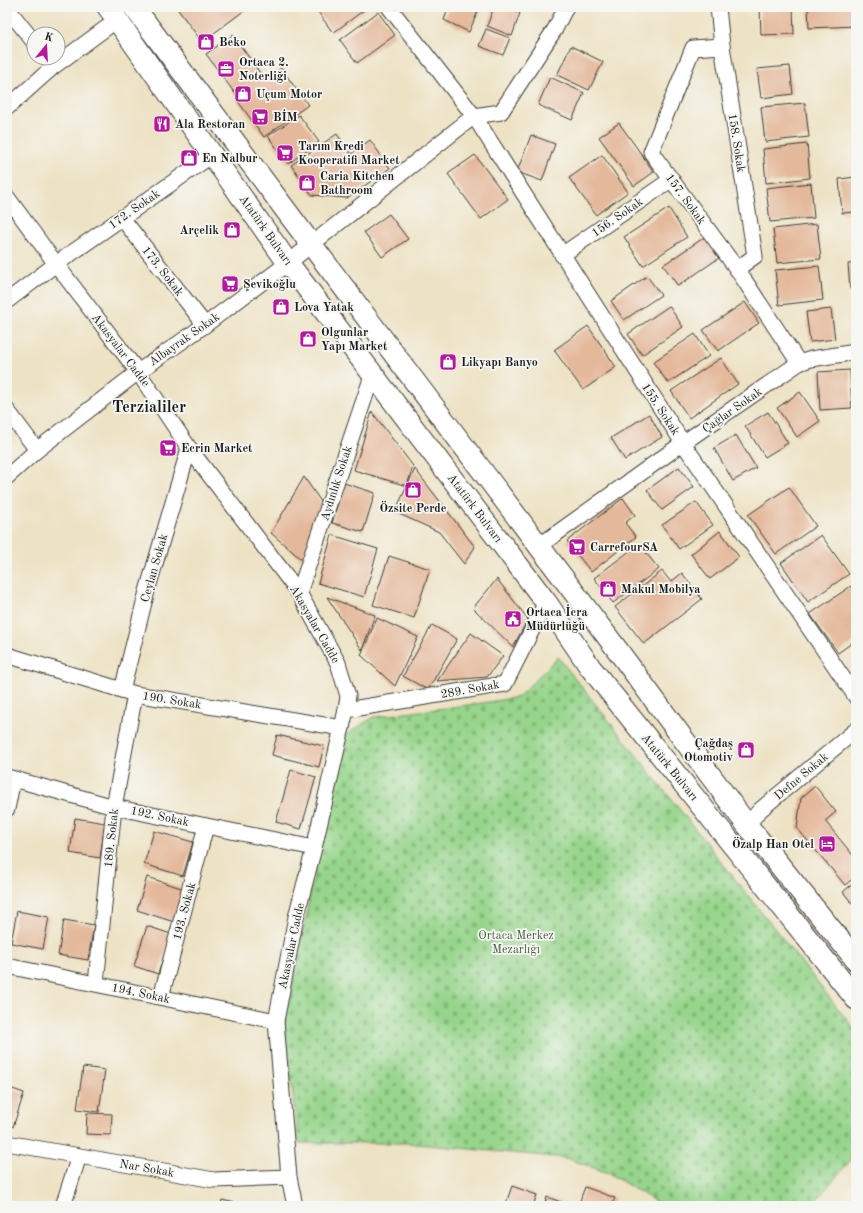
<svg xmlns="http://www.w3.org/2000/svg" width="863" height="1213" viewBox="0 0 863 1213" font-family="'Old Standard TT',serif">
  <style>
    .cemetery { fill: url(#cemetery-stones); stroke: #597854 }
    .building { fill: #e4b89a }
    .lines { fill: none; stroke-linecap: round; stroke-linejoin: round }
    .street-casing { stroke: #3b3a35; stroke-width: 17 }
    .secondary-casing { stroke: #3b3a35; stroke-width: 23 }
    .street { stroke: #fff; stroke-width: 15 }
    .secondary { stroke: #fff; stroke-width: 21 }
    .labels { text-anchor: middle; stroke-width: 3.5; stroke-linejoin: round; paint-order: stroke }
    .poi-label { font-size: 12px; font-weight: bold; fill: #1c1c1c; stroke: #f6f6f2; text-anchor: start }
    .street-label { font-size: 12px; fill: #1c1c1c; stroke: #f6f6f2 }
    .park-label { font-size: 12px; fill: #475d43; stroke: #f6f6f2 }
    .district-label { font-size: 16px; font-weight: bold; fill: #1c1c1c; stroke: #f6f6f2 }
  </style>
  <defs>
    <pattern id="cemetery-stones" width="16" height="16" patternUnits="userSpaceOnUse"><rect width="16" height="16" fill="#96d58b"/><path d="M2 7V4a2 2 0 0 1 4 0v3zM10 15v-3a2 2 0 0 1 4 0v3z" fill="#81b677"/></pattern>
  </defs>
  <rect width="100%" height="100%" fill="#f6f6f2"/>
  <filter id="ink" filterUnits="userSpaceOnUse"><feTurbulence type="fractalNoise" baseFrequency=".025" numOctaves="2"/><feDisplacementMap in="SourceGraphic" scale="8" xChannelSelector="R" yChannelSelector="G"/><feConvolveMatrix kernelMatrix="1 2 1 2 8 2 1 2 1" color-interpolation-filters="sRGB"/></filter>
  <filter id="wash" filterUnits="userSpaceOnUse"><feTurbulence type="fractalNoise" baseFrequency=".012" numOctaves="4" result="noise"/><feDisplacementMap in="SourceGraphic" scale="16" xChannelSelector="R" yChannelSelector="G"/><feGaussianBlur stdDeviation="0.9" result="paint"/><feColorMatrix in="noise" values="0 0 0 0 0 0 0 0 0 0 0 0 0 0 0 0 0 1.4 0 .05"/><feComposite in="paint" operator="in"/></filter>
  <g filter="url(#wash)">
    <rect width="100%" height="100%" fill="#ede2c4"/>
    <!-- cemetery -->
    <polygon class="cemetery" points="558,657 856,1031 856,1154 811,1206 663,1206 608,1173 566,1158 406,1143 299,1143 284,1025 332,786 339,739 374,717 483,703 518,697"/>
    <g id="blocks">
      <!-- building -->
      <g class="building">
        <polygon points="176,7 249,7 202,42"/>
        <polygon points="319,7 368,7 333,33 316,9"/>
        <polygon points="449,7 480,7 469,32 444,20"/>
        <polygon points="494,7 506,7 520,13 512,36 487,26"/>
        <polygon points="760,7 793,7 794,34 761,35"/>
        <polygon points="808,7 856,7 856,26 809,28"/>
        <polygon points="378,12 395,35 357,63 340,40"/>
        <polygon points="486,29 510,38 503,55 479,46"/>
        <polygon points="233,35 265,80 281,68 308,105 264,137 237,100 239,99 206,54"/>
        <polygon points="571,46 603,62 589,90 557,75"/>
        <polygon points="790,66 793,94 761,98 757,69"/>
        <polygon points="550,77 584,93 572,120 538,105"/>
        <polygon points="805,103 809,137 765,142 761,107"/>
        <polygon points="299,115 319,142 288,164 268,136"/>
        <polygon points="619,123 654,172 634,186 599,137"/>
        <polygon points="337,134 351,154 370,140 390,168 347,198 312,195 291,165"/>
        <polygon points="531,135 555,144 542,181 517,172"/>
        <polygon points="807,144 810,178 766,183 763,149"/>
        <polygon points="475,155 508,199 481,219 448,174"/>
        <polygon points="602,155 628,192 596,215 569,178"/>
        <polygon points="856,177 856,212 842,213 839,179"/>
        <polygon points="811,183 814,218 770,222 766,188"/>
        <polygon points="669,208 687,237 643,266 624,237"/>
        <polygon points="7,212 11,217 7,220"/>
        <polygon points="389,214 408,239 382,257 364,232"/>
        <polygon points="817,224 821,259 777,263 773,229"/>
        <polygon points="705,237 719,258 678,286 663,265"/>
        <polygon points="856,263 856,289 850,289 848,264"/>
        <polygon points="819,266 823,300 779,305 775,270"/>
        <polygon points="647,276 661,295 624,320 611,301"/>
        <polygon points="745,302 759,323 718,351 703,330"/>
        <polygon points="669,306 683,327 642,355 628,334"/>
        <polygon points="831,309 835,339 810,342 806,312"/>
        <polygon points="588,326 616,367 583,390 554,350"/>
        <polygon points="695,334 709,356 668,383 653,362"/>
        <polygon points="721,358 738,384 689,418 671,391"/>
        <polygon points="850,370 852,408 820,410 818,372"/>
        <polygon points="800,392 820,421 797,437 777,408"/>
        <polygon points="372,412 413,466 407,486 415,469 475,547 464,564 439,532 395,512 407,486 354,470"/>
        <polygon points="768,412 788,443 765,457 745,426"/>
        <polygon points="649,414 662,437 625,460 611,438"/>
        <polygon points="736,435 756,468 733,481 714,448"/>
        <polygon points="679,467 694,487 662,510 647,490"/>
        <polygon points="304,477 322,503 302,560 271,533"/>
        <polygon points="344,483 375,493 363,532 332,523"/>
        <polygon points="789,487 816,526 776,554 748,515"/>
        <polygon points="623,498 635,515 625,523 636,537 591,572 567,541"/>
        <polygon points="696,502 713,525 679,549 662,525"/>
        <polygon points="720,531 739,557 710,579 691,554"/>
        <polygon points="332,535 378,549 364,597 318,583"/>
        <polygon points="821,535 849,574 808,602 781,563"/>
        <polygon points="639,544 659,569 613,603 594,578"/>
        <polygon points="389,556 430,569 414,618 373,605"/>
        <polygon points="662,571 671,582 682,573 702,599 644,644 615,607"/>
        <polygon points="497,579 528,619 513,647 473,608"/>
        <polygon points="851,586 856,593 856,640 838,653 810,614"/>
        <polygon points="327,597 375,615 362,650"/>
        <polygon points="377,618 418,637 395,686 361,655"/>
        <polygon points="432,625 457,639 428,690 403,676"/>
        <polygon points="471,633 503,656 487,677 437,681"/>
        <polygon points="277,735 324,746 319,767 272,755"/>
        <polygon points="291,770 316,777 301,829 276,822"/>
        <polygon points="815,786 836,812 825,821 856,859 856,876 845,885 797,828 801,798"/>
        <polygon points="75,818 105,823 100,858 70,853"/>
        <polygon points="154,831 193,842 183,876 144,864"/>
        <polygon points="147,877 184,889 174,922 137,910"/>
        <polygon points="856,881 856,908 843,892"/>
        <polygon points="17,911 49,917 43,949 11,943"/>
        <polygon points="64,920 94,925 88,960 58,955"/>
        <polygon points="147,926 171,934 158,974 134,966"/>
        <polygon points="83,1067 105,1070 99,1112 77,1109"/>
        <polygon points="7,1087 24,1093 13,1127 7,1125"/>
        <polygon points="87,1113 112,1114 111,1135 86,1134"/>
        <polygon points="512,1186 537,1195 533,1206 505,1206"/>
        <polygon points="585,1187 615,1198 611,1206 578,1206"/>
        <polygon points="547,1197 572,1206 544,1206"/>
        <polygon points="222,1200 244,1205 244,1206 220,1206"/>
      </g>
    </g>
  </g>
  <g filter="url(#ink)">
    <use href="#blocks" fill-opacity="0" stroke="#3b3a35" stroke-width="1"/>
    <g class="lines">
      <!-- street casing -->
      <g class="street-casing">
        <g id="street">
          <polyline points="389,7 474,116 683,443 856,697"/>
          <polyline points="718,7 722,46 755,256 737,269"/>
          <polyline points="7,8 34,42"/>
          <polyline points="722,46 693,48 651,152 737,269 799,363"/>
          <polyline points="7,108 53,67 117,20"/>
          <polyline points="7,197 56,264 138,372 189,448 299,593 338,663 348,696 346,710 314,848 296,917 276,1021 289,1177 295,1206"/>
          <polyline points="122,218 205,325"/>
          <polyline points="562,255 672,179"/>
          <polyline points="7,301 56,264 212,155"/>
          <polyline points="7,410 37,450"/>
          <polyline points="7,477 37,450 138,372 205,325 288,263 474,116 501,112 555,29 566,7"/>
          <polyline points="539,546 683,443 799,363 811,359 856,352"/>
          <polyline points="299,593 373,373"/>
          <polyline points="7,655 135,694 342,728"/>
          <polyline points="122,690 147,591 189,448"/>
          <polyline points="346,710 505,684 546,602"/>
          <polyline points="7,777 114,807 314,848"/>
          <polyline points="7,809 13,779"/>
          <polyline points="747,825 760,810 856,730"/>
          <polyline points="7,966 276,1021"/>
          <polyline points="96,983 114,807 135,694"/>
          <polyline points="161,997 206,826"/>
          <polyline points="7,1143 214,1180 289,1177"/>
          <polyline points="63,1206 79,1156"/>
        </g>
      </g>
      <!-- secondary casing -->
      <g class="secondary-casing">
        <g id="secondary">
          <polyline points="108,7 288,263 546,602 590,667 856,999"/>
          <polyline points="134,7 311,244 616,648 747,825 856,960"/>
        </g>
      </g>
      <!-- street -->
      <use href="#street" class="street"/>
      <!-- secondary -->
      <use href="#secondary" class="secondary"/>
    </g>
  </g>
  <!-- icons -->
  <defs>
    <g id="shop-square" transform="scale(0.9)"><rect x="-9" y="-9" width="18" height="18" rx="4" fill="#b5179e" stroke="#f6f6f2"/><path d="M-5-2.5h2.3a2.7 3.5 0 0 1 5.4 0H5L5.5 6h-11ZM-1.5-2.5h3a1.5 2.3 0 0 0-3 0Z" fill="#fff"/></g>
    <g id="office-square" transform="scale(0.9)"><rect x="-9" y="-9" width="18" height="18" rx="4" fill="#b5179e" stroke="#f6f6f2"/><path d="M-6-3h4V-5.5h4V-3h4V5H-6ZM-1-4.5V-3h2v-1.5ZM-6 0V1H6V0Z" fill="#fff"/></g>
    <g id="supermarket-square" transform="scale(0.9)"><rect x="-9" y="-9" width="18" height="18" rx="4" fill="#b5179e" stroke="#f6f6f2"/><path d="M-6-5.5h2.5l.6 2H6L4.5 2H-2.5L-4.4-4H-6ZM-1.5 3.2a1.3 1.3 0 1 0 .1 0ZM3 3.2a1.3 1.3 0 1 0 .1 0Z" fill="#fff"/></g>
    <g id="restaurant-square" transform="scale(0.9)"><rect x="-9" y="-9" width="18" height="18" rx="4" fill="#b5179e" stroke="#f6f6f2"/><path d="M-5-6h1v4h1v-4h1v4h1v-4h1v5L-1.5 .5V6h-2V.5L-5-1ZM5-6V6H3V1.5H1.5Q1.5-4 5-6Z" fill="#fff"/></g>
    <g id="civic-square" transform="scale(0.9)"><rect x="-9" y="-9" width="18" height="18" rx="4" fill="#b5179e" stroke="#f6f6f2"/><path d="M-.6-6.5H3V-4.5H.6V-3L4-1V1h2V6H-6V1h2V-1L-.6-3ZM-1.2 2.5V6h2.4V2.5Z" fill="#fff"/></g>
    <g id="hotel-square" transform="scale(0.9)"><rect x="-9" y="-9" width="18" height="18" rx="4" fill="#b5179e" stroke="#f6f6f2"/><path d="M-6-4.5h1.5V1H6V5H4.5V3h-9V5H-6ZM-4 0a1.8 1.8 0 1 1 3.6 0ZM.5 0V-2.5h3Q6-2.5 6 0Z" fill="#fff"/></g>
  </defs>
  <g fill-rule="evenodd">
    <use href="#shop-square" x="206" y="42"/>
    <use href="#office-square" x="226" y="69"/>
    <use href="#shop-square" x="243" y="94"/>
    <use href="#supermarket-square" x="260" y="117"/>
    <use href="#restaurant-square" x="162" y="124"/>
    <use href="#supermarket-square" x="285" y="153"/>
    <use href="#shop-square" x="189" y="158"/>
    <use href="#shop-square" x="307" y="183"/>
    <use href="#shop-square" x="232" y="230"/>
    <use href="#supermarket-square" x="230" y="284"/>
    <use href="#shop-square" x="281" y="307"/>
    <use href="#shop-square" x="308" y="339"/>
    <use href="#shop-square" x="448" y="362"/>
    <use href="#supermarket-square" x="168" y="448"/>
    <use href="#shop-square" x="413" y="490"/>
    <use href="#supermarket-square" x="577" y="547"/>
    <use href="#shop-square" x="608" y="589"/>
    <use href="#civic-square" x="513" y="619"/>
    <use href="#shop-square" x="746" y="750"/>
    <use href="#hotel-square" x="827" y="844"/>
  </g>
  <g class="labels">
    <!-- poi labels -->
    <g class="poi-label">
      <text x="219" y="46">Beko</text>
      <text x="239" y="66">Ortaca 2.<tspan x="239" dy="14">Noterliği</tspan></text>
      <text x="256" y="98">Uçum Motor</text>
      <text x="273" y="121">BİM</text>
      <text x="175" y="128">Ala Restoran</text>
      <text x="298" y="150">Tarım Kredi<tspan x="298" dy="14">Kooperatifi Market</tspan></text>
      <text x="202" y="162">En Nalbur</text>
      <text x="320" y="180">Caria Kitchen<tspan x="320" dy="14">Bathroom</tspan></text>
      <text x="219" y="234" text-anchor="end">Arçelik</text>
      <text x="243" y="288">Şevikoğlu</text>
      <text x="294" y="311">Lova Yatak</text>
      <text x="321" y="336">Olgunlar<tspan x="321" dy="14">Yapı Market</tspan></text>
      <text x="461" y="366">Likyapı Banyo</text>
      <text x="181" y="452">Ecrin Market</text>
      <text x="413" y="512" text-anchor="middle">Özsite Perde</text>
      <text x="590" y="551">CarrefourSA</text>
      <text x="621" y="593">Makul Mobilya</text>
      <text x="526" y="616">Ortaca İcra<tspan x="526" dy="14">Müdürlüğü</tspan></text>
      <text x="733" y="747" text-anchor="end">Çağdaş<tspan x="733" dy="14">Otomotiv</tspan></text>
      <text x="814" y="848" text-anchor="end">Özalp Han Otel</text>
    </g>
    <!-- street labels -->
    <g class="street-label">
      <text transform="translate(737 143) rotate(81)" y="4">158. Sokak</text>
      <text transform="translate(686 199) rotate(54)" y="4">157. Sokak</text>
      <text transform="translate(134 209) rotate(-35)" y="4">172. Sokak</text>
      <text transform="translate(617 217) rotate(-35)" y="4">156. Sokak</text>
      <text transform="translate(266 230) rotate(55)" y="4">Atatürk Bulvarı</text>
      <text transform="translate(163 271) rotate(52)" y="4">173. Sokak</text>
      <text transform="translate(184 339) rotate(-35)" y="4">Albayrak Sokak</text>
      <text transform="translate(121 350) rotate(53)" y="4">Akasyalar Cadde</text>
      <text transform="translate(661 409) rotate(57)" y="4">155. Sokak</text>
      <text transform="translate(732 410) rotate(-35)" y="4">Çağlar Sokak</text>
      <text transform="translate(336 483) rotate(-72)" y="4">Aydınlık Sokak</text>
      <text transform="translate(475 508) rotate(53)" y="4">Atatürk Bulvarı</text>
      <text transform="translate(154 568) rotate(-74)" y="4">Ceylan Sokak</text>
      <text transform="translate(315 624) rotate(60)" y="4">Akasyalar Cadde</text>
      <text transform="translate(470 689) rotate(-10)" y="4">289. Sokak</text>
      <text transform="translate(172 700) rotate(9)" y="4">190. Sokak</text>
      <text transform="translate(670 767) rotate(51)" y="4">Atatürk Bulvarı</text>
      <text transform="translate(801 776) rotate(-40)" y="4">Defne Sokak</text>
      <text transform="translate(160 816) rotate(12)" y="4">192. Sokak</text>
      <text transform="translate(111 838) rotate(-84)" y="4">189. Sokak</text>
      <text transform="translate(184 911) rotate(-75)" y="4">193. Sokak</text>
      <text transform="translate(291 946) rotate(-78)" y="4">Akasyalar Cadde</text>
      <text transform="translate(141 993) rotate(12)" y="4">194. Sokak</text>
      <text transform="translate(147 1168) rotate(10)" y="4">Nar Sokak</text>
    </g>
    <!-- park labels -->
    <g class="park-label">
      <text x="516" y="939">Ortaca Merkez<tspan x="516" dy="14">Mezarlığı</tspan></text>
    </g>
    <!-- district labels -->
    <g class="district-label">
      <text x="149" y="412">Terzialiler</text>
    </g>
  </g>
  <!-- margin -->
  <rect width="863" height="1213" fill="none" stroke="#f6f6f2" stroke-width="24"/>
  <!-- north arrow -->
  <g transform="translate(46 46) rotate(18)"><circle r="19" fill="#f6f6f2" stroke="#9f9f9c"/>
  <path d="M0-3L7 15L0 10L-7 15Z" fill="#b5179e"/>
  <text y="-6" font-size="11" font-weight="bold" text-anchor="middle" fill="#1c1c1c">K</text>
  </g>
</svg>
